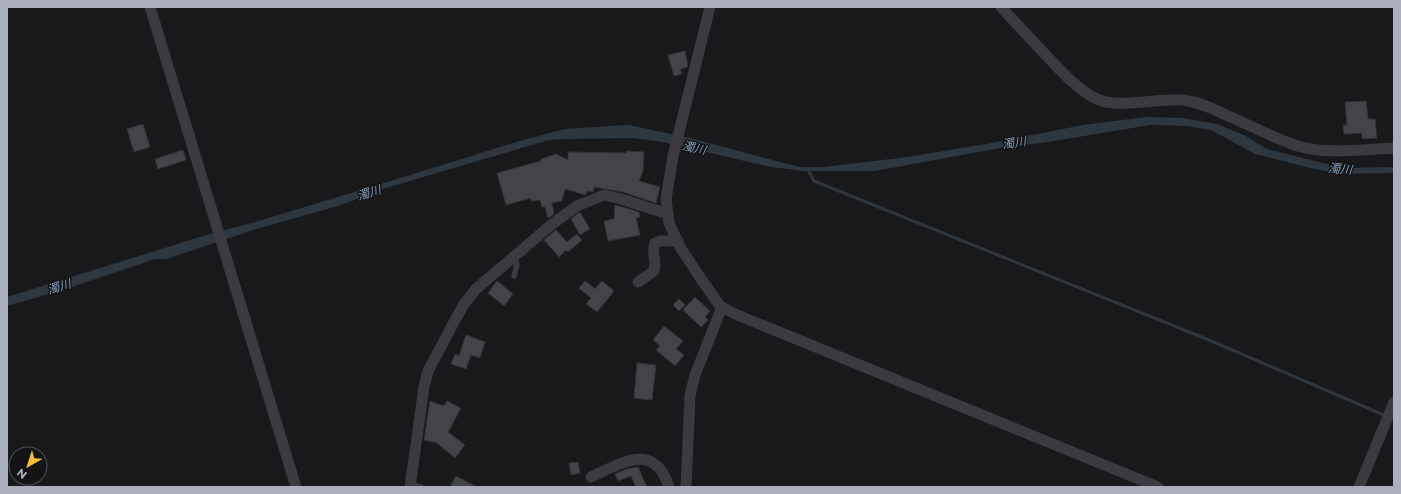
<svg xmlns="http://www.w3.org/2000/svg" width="1401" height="494" viewBox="0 0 1401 494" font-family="Montserrat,'Noto Sans JP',sans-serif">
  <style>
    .water { fill: #2e3740 }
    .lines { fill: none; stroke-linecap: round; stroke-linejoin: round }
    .stream { stroke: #2e3740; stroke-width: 3 }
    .building { fill: #434448; stroke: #333337 }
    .lane { stroke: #3a3a40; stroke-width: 5.5 }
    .street { stroke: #3a3a40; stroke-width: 11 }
    .labels { text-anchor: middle; stroke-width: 3; stroke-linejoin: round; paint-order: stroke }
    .water-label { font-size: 12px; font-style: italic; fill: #829bb6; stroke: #141416 }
  </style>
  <rect width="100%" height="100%" fill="#19191b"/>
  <!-- water -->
  <polygon class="water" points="1146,117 1182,118 1217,124 1244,135 1267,149 1342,168 1394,167 1394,173 1339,174 1310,168 1255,154 1211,130 1188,126 1150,125 1042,143 1011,146 875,171 804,171 771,167 663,142 633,138 563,139 549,140 474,162 383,189 341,205 253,230 166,259 155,259 63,290 7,306 7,297 203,236 262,220 410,175 523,140 565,129 593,127 629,125 694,139 799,167 824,167 908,157 992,143 1083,125"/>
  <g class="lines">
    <!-- stream -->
    <polyline class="stream" points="807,168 814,181 1209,340 1386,416"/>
  </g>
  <!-- building -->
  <g class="building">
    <polygon points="685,51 688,67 680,69 682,74 674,76 668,55"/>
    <polygon points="1366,101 1368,119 1375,119 1377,138 1362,139 1362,133 1344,134 1343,125 1347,125 1345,102"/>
    <polygon points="143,124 150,147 134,152 127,129"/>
    <polygon points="183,150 186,160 158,169 155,159"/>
    <polygon points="626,151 644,152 643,171 639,181 660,187 656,203 623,192 594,187 593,192 587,191 586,195 565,189 562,201 552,203 554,214 548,218 545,207 542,207 540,200 531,201 531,198 506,205 497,173 541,161 541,159 556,154 568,160 568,152 626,153"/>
    <polygon points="615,205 639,212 640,217 636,218 640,235 608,241 604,221 614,219"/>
    <polygon points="580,212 590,229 580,235 571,219"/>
    <polygon points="556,230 567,242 577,234 582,240 568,252 566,250 559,257 544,240"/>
    <polygon points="497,281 513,294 504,306 488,293"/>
    <polygon points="585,281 595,289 602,281 614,291 597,312 586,304 591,298 579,288"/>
    <polygon points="695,297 710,311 705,317 708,320 701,327 683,310"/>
    <polygon points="679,299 685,305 679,311 673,305"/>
    <polygon points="664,326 683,341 676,349 684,355 675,366 656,350 660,346 653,340"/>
    <polygon points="466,335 485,342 480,358 471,355 466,369 451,364 455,354 459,356"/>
    <polygon points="637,363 656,365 652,400 634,398"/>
    <polygon points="430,401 444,406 447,401 461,408 448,432 465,445 455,458 437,443 424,440"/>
    <polygon points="578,462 580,473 571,475 569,463"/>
    <polygon points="638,467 647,487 636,487 631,476 618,481 615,474 627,469"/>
    <polygon points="456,476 477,487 450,487"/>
  </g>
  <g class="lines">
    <!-- lane -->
    <g class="lane">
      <polyline points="514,276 517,264 515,255"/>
      <polyline points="410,484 421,487"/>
    </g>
    <!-- street -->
    <g class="street">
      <polyline points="150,7 296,487"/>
      <polyline points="710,7 673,156 666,199 669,223 680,247 701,279 720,306 735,314 1158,487"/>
      <path d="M1001 7C1015 22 1029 37 1042 51 1059 69 1075 88 1097 99 1117 109 1158 98 1183 100 1199 102 1212 108 1226 115 1250 125 1273 138 1298 146 1325 155 1366 149 1394 148"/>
      <path d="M638 282 654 271C657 262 651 250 655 243L660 241H678"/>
      <path d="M591 477C622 463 654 441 669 487"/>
      <polyline points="410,487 424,387 428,371 453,324 464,304 476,289 551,225 577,206 604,195 621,199 668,214"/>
      <polyline points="686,487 690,396 695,375 722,307"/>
      <polyline points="1359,487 1394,402"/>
    </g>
  </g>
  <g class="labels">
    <!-- water labels -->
    <g class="water-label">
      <text transform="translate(1014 143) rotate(-9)" y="4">濁川</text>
      <text transform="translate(694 148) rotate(12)" y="4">濁川</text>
      <text transform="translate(1340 169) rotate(5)" y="4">濁川</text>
      <text transform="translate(369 193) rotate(-17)" y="4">濁川</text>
      <text transform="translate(59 287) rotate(-17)" y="4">濁川</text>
    </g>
  </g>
  <!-- border -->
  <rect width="1401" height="494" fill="none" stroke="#abafbb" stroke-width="16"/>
  <!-- north arrow -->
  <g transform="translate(28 466) rotate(219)"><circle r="19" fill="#141416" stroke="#505258"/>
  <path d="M0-3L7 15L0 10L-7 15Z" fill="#f5bd37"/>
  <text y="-6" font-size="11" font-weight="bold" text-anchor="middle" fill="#abafbb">N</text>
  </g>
</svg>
